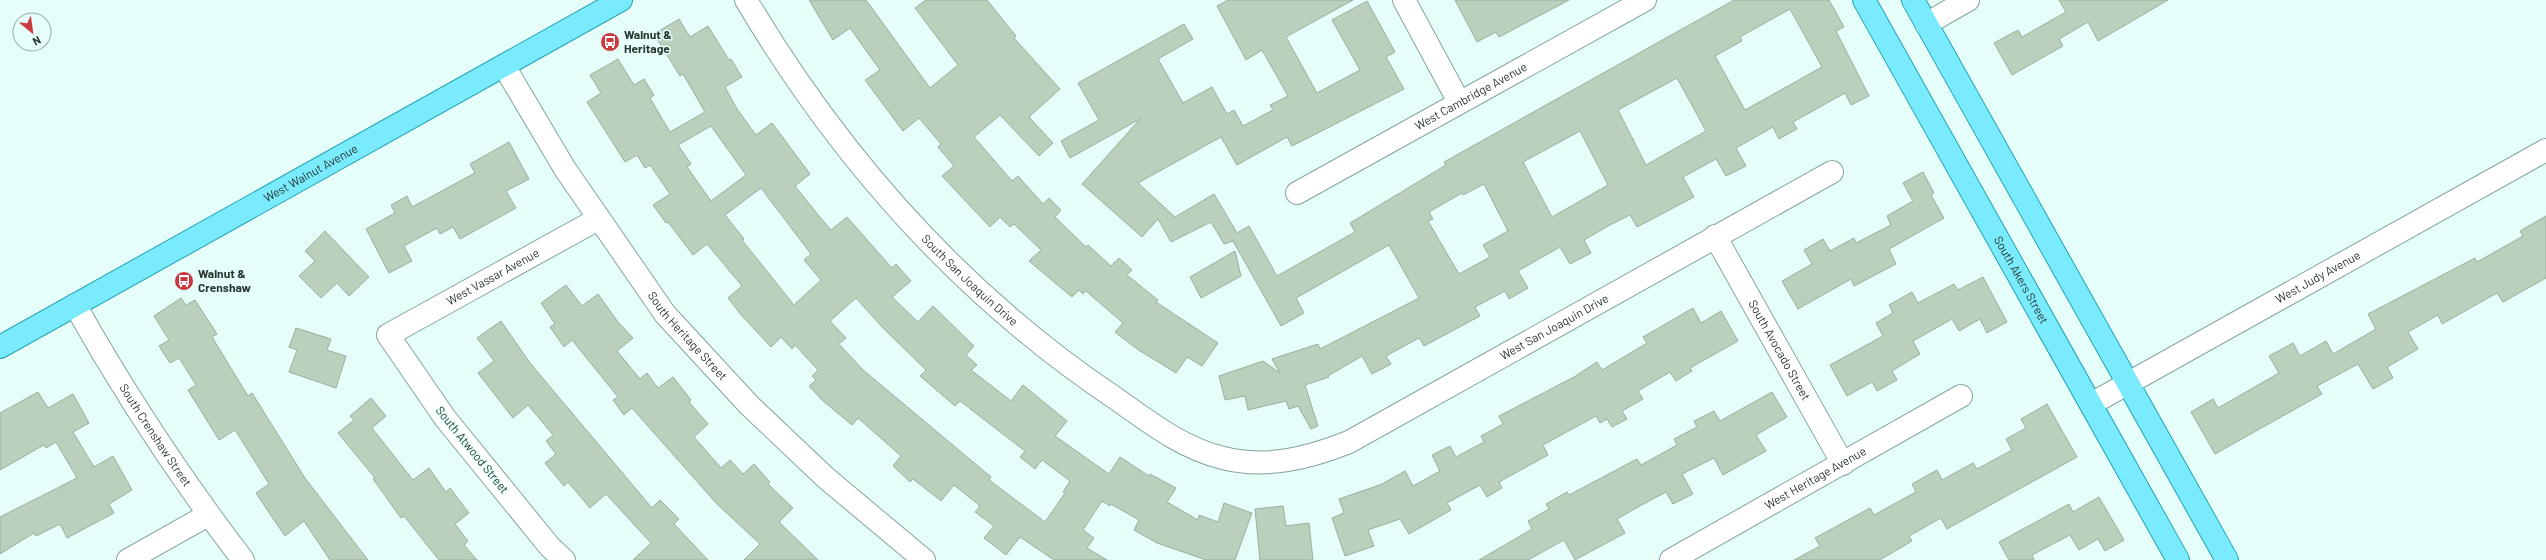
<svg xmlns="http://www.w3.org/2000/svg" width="2546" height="560" viewBox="0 0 2546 560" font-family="Barlow,sans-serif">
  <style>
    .building { fill: #bad0bd; stroke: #9aaf9d; fill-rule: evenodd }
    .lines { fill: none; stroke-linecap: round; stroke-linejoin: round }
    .minor-casing { stroke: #87a49e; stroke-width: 24 }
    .major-casing { stroke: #22a3b5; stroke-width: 24 }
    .minor { stroke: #fff; stroke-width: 22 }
    .major { stroke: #79ebfd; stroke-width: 22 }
    .labels { text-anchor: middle; stroke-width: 3; stroke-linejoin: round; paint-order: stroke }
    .poi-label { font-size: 12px; font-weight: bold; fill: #293633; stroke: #e5fef9; text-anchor: start }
    .street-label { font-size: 12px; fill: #293633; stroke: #e5fef9 }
  </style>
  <rect width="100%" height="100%" fill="#e5fef9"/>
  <!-- building -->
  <g class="building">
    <polygon points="809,0 866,0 930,88 958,65 915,8 926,0 987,0 1016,36 1014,38 1060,89 1029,117 1053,143 1039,156 1000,115 974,137 1012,181 1018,176 1043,204 1049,198 1061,210 1055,217 1086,247 1088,245 1111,266 1119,258 1132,270 1127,275 1158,300 1156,302 1218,343 1202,366 1187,357 1176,373 1137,349 1115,332 1123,323 1086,291 1083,294 1079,290 1072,297 1029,261 1041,250 1014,224 1010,227 1000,217 990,227 942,176 954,166 938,147 941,144 919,118 903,131 865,80 880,70 850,28 833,40"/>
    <path d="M1228 0H1353L1286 37 1317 93 1360 70 1332 20 1367 1 1395 52 1386 57 1404 89 1292 146 1287 137 1237 165 1221 137 1138 183 1175 217 1214 194 1237 233 1249 226 1277 276 1355 232 1350 223 1446 165 1444 162 1734 0H1829L1844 27 1836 31 1869 96 1851 105 1845 93 1793 122 1797 129 1779 139 1773 127 1736 148 1746 166 1726 176 1716 159 1683 177 1694 197 1637 227 1630 215 1610 225 1584 240 1591 253 1570 264 1560 247 1518 271 1528 288 1509 299 1505 291 1475 307 1480 316 1424 346 1419 338 1386 356 1391 364 1372 374 1362 356 1328 376 1329 377 1305 385 1318 426 1311 429 1298 406 1289 409 1286 401 1248 410 1245 396 1225 400 1219 376 1263 361 1280 373 1272 359 1318 344 1320 349 1419 298 1389 245 1296 298 1304 313 1281 326 1233 241 1224 244 1211 222 1171 242 1158 219 1142 237 1082 184 1140 119 1070 158 1061 141 1099 120 1078 83 1184 24 1193 39 1158 59 1183 103 1212 87 1227 114 1234 110 1243 126 1273 110 1270 105 1288 96 1262 50 1246 60 1217 6ZM1790 9 1822 67 1745 110 1715 56 1742 41 1740 37ZM1677 78 1706 131 1646 165 1618 110ZM1580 131 1608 185 1552 217 1523 162ZM1484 184 1508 231 1483 245 1490 257 1459 274 1428 221 1433 219 1429 212 1462 193 1463 195Z"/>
    <polygon points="1455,0 1569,0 1499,37 1496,32 1477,42"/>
    <polygon points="2059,0 2168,0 2098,41 2088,22 2059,39 2063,46 2012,75 1994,43 2018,30 2022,37 2066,12"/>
    <path d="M679 19 690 37 708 26 729 60 731 59 742 77 725 87 737 109 756 135 772 123 810 174 795 186 819 216 831 230 847 217 892 268 896 264 911 281 892 297 918 322 933 306 974 346 966 355 977 365 971 370 1011 401 1023 385 1067 421 1055 436 1109 474 1120 457 1149 476 1150 474 1176 488 1167 502 1198 520 1199 515 1218 522 1224 503 1252 513 1235 560H1206L1157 543 1134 530 1139 520 1111 504 1110 506 1102 501 1083 530 1094 538 1087 548 1107 560H1054L1020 537 1006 555 984 538 994 526 975 512 980 506 954 485 941 501 913 479 910 482 893 466 901 456 858 418 852 425 822 400 809 386 816 380 812 376 818 370 795 345 792 349 781 337 771 347 742 316 728 298 742 286 707 244 693 255 668 222 666 223 653 205 670 194 650 165 645 168 637 155 625 162 587 102 601 93 590 75 618 59 634 85 644 79 654 95 650 98 670 132 705 112 683 74 680 76 654 34ZM711 126 746 175 711 201 687 167 691 164 678 145ZM761 188 811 254 804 260 821 280 794 305 742 240 744 239 725 215ZM856 298 882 327 926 370 920 376 955 406 960 401 1025 451 1020 457 1035 469 1042 460 1070 481 1063 492 1065 493 1045 522 989 480 991 477 862 369 839 344 846 338 830 321Z"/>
    <polygon points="509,142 529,179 506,191 516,208 460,239 453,227 440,234 437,228 404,246 412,261 389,273 366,229 395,213 391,205 407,196 412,207 475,173 470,164"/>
    <polygon points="1923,172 1934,193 1931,195 1944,218 1889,249 1896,264 1854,286 1851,279 1798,309 1782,281 1812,264 1804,250 1823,239 1830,251 1854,238 1856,243 1891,225 1887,216 1913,201 1903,183"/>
    <polygon points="2546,216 2546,278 2503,302 2497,293 2442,324 2438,315 2408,332 2418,349 2387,367 2393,378 2373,389 2358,364 2317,386 2322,394 2215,454 2191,412 2213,399 2218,408 2279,373 2269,356 2293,343 2300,356 2326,341 2333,354 2376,329 2368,314 2475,258 2477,262 2523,236 2520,231"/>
    <polygon points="325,231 369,277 349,296 337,283 321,298 299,276 315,261 305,251"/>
    <polygon points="1235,251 1241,276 1201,298 1190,277"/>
    <polygon points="1983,277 2007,322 1987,333 1980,319 1959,331 1952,319 1913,341 1920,354 1892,371 1897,380 1877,391 1872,382 1847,396 1830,365 1883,336 1876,323 1893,313 1889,305 1912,292 1918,303 1954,284 1958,290"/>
    <polygon points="566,285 582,306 598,294 618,322 633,338 617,351 640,379 647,373 658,388 673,377 691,400 689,402 708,424 694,437 721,468 730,460 743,474 754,464 770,482 768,484 793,508 779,522 818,560 744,560 760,544 716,503 632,408 624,415 613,400 618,397 572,340 564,347 550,327 555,324 541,303"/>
    <polygon points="181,298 186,305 195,300 217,334 212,337 248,396 252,393 305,478 368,560 330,560 304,521 285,536 272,517 256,493 269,484 235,430 219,440 188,390 196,385 179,358 170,363 159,346 169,340 154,316"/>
    <polygon points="1693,308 1701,323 1721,311 1738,341 1690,368 1692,371 1676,381 1670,372 1638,391 1643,399 1622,411 1627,419 1612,427 1607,419 1600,423 1596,416 1543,445 1548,455 1499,482 1502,488 1487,497 1480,485 1447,503 1451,510 1409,534 1400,519 1368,530 1374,546 1345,556 1332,518 1344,513 1339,499 1382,484 1405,471 1413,486 1440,471 1432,455 1450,446 1456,457 1484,442 1481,436 1503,424 1499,416 1574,377 1597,362 1602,370 1647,343 1643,337"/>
    <polygon points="501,321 530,363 652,508 660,500 679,519 674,524 708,560 633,560 651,543 606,494 590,508 568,482 564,486 545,463 556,454 546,441 553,435 528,405 513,418 478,373 494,361 477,338"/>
    <polygon points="296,328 331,339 327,350 346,356 336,388 289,372 297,350 289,347"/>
    <polygon points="38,392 48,408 73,394 89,423 73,432 94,467 113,456 132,490 109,504 114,513 67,538 60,524 36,536 34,533 0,554 0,517 77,478 56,442 46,448 44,445 0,470 0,413"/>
    <polygon points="1772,392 1787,417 1756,435 1766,451 1723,475 1714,458 1682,474 1693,494 1673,504 1666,492 1638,507 1617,519 1625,533 1575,560 1564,540 1528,560 1479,560 1532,529 1528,521 1549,509 1546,504 1567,492 1569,495 1637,459 1641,465 1677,445 1674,439 1697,427 1694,421 1714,411 1720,421"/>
    <polygon points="371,398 386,416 372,428 413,480 429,468 446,492 450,488 469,513 455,524 468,541 464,545 477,560 439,560 404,516 401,518 373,479 375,478 338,433 354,420 350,416"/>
    <polygon points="2047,404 2077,457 1947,529 1941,518 1909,536 1912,541 1880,560 1794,560 1820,546 1815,538 1870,508 1874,515 1916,492 1912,484 1937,470 1942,480 1973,463 1977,469 2012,450 2006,439 2026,428 2021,419"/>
    <polygon points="2099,497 2124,540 2105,551 2098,539 2079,550 2070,535 2032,555 2034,560 2009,560 1999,542 2069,504 2073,512"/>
    <polygon points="1283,506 1286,526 1309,523 1313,560 1260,560 1255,509"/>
  </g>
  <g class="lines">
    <!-- minor casing -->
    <g class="minor-casing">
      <g id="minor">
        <path id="s1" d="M746 0C841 160 960 294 1115 398 1149 422 1182 448 1223 458 1266 469 1309 458 1349 442L1832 172"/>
        <polyline points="1404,0 1459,102"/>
        <polyline points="1926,24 1968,0"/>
        <path id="s2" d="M504 66 565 169 665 314 749 405 826 478 924 560"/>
        <path id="s3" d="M1297 193 1645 0"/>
        <path id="s4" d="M1715 236 1843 464"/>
        <path id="s5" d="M75 305C125 394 181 479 243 560"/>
        <path id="s6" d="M2091 404 2546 150"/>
        <polyline points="128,560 208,515"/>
        <path id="s7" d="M564 560 550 547 445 418 388 335 598 219"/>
        <path id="s8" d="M1671 560 1961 396"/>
      </g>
    </g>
    <!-- major casing -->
    <g class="major-casing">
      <g id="major">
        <path id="s9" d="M1864 0 2178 560"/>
        <polyline points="1913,0 2227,560"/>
        <path id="s10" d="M0 347 621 0"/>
      </g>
    </g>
    <!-- minor -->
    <use href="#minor" class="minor"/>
    <!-- major -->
    <use href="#major" class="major"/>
  </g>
  <!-- icons -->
  <defs>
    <g id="bus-disc" transform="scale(1)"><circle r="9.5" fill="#ca3a3e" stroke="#e5fef9"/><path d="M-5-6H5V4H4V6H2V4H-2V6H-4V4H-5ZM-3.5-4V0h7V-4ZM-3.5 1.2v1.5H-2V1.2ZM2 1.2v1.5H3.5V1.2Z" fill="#fff"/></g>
  </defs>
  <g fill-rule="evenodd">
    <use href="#bus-disc" x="610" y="42"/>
    <use href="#bus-disc" x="184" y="281"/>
  </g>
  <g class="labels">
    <!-- poi labels -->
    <g class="poi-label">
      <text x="624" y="39">Walnut &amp;<tspan x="624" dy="14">Heritage</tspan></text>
      <text x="198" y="278">Walnut &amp;<tspan x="198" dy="14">Crenshaw</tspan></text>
    </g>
    <!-- street labels -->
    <g class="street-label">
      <text dy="4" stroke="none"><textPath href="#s3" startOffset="199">West Cambridge Avenue</textPath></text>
      <text dy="4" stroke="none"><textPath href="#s10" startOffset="356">West Walnut Avenue</textPath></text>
      <text dy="4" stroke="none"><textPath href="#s7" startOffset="406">West Vassar Avenue</textPath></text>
      <text dy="4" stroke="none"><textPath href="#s6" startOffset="260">West Judy Avenue</textPath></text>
      <text dy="4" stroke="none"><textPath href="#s9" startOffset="321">South Akers Street</textPath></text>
      <text dy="4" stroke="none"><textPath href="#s1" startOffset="360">South San Joaquin Drive</textPath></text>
      <text dy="4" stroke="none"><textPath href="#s1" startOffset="1036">West San Joaquin Drive</textPath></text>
      <text dy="4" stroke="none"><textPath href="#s2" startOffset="327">South Heritage Street</textPath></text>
      <text dy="4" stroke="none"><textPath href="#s4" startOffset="131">South Avocado Street</textPath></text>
      <text dy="4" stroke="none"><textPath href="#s5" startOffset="153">South Crenshaw Street</textPath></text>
      <text transform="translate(472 450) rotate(51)" y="4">South Atwood Street</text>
      <text dy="4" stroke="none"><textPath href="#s8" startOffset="166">West Heritage Avenue</textPath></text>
    </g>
  </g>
  <!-- north arrow -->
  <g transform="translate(32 32) rotate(151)"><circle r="19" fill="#e5fef9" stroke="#9aaeaa"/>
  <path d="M0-3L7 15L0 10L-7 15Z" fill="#ca3a3e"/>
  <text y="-6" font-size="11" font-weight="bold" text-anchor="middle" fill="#293633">N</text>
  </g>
</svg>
